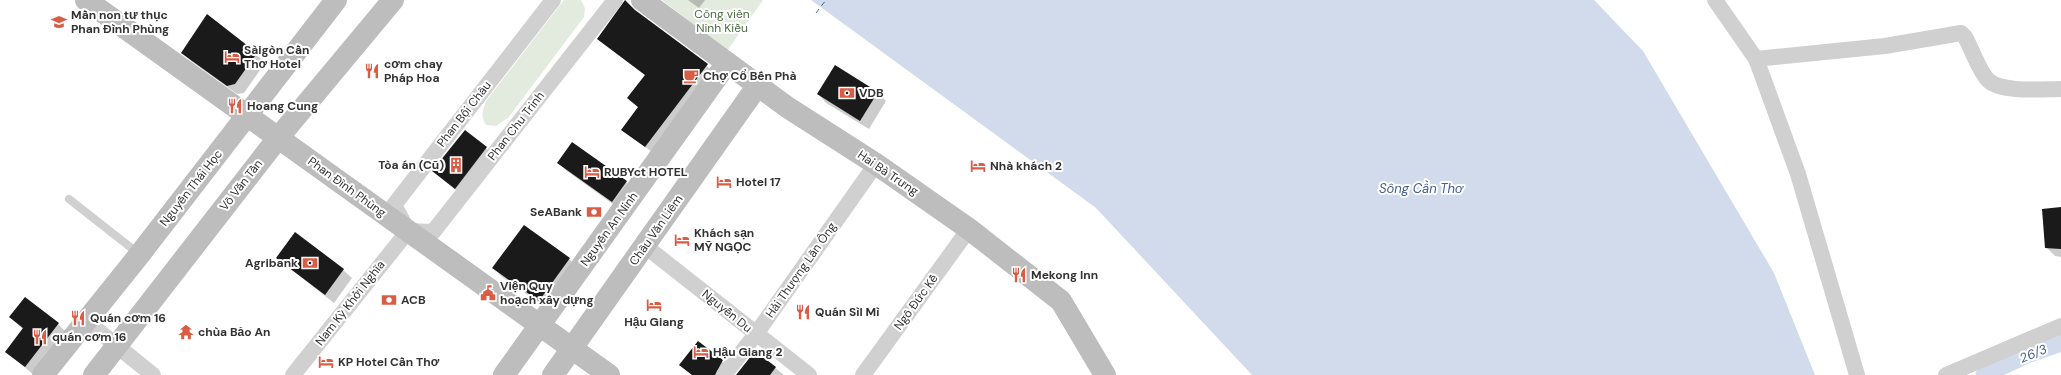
<svg xmlns="http://www.w3.org/2000/svg" width="2061" height="375" viewBox="0 0 2061 375" font-family="'DM Sans',sans-serif">
  <style>
    .green { fill: #e3ebdf }
    .water { fill: #d1dbec }
    .shadow { fill: #0003 }
    .lines { fill: none; stroke-linecap: round; stroke-linejoin: round }
    .canal { stroke: #d1dbec; stroke-width: 17 }
    .ferry { stroke: #456190; stroke-width: 1; stroke-dasharray: 5 4; stroke-linecap: butt }
    .building { fill: #1a1a1a }
    .lane { stroke: #d0d0d0; stroke-width: 8 }
    .street { stroke: #d0d0d0; stroke-width: 16 }
    .secondary { stroke: #bdbdbd; stroke-width: 22 }
    .labels { text-anchor: middle; stroke-width: 4; stroke-linejoin: round; paint-order: stroke }
    .park-label { font-size: 12px; fill: #4c6c42; stroke: #fff }
    .poi-label { font-size: 12px; font-weight: bold; fill: #333; stroke: #fff; text-anchor: start }
    .street-label { font-size: 12px; fill: #333; stroke: #fff }
    .water-label { font-size: 13px; font-style: italic; fill: #456190; stroke: #fff }
  </style>
  <rect width="100%" height="100%" fill="#fff"/>
  <!-- green -->
  <g class="green">
    <path d="M564 0H581L585 8 584 17 508 118 496 126 486 125C480 117 483 109 486 101Z"/>
    <polygon points="662,0 763,0 727,51"/>
  </g>
  <!-- water -->
  <polygon class="water" points="811,0 1594,0 1643,51 1774,273 1815,375 1252,375 1096,208"/>
  <!-- shadow -->
  <g class="shadow">
    <polygon points="688,0 705,0 699,8"/>
    <polygon points="635,11 713,71 652,152 622,130 639,108 628,98 645,75 598,39"/>
    <polygon points="182,52 256,54 265,63 244,93 237,94 191,61"/>
    <polygon points="878,93 886,101 869,129 826,103 818,94"/>
    <polygon points="465,131 495,156 463,196 434,171"/>
    <polygon points="572,143 626,182 635,191 621,210 567,171 559,163"/>
    <polygon points="2061,208 2061,257 2055,256 2046,247"/>
    <polygon points="277,258 343,270 352,278 334,303"/>
    <polygon points="569,259 578,268 548,309 502,277 494,268"/>
    <polygon points="10,317 58,324 67,333 34,375 6,352 23,329"/>
    <polygon points="699,342 729,367 723,375 692,375 680,365"/>
    <polygon points="755,352 784,375 737,375"/>
  </g>
  <g class="lines">
    <!-- canal -->
    <polyline class="canal" points="1984,375 2027,355 2061,343"/>
    <!-- ferry -->
    <polyline class="ferry" points="816,13 826,0"/>
  </g>
  <!-- building -->
  <g class="building">
    <polygon points="625,0 635,10 708,64 645,147 621,130 638,107 627,98 645,75 597,39"/>
    <polygon points="207,14 257,53 235,84 227,86 181,53"/>
    <polygon points="835,65 878,92 860,121 817,94"/>
    <polygon points="465,130 487,147 455,189 432,171"/>
    <polygon points="572,142 627,181 612,202 557,163"/>
    <polygon points="2061,207 2061,249 2045,248 2042,209"/>
    <polygon points="524,225 570,258 539,301 492,268"/>
    <polygon points="295,232 344,269 325,295 276,258"/>
    <polygon points="25,297 59,323 25,367 5,352 23,328 9,317"/>
    <polygon points="698,341 723,360 715,375 692,375 679,365"/>
    <polygon points="755,351 776,367 770,375 736,375"/>
  </g>
  <g class="lines">
    <!-- lane -->
    <polyline class="lane" points="69,199 139,254"/>
    <!-- street -->
    <g class="street">
      <polyline points="1715,0 1756,59 1762,75 1798,174 1857,375"/>
      <path d="M1756 59 1885 46 1961 33 1965 37C1972 49 1979 71 1988 80 2001 93 2043 89 2061 89"/>
      <polyline points="406,227 394,205 553,0"/>
      <polyline points="408,231 433,232 615,0"/>
      <polyline points="645,246 809,375"/>
      <polyline points="86,321 153,375"/>
      <polyline points="293,375 408,231"/>
      <polyline points="724,375 756,334 876,164"/>
      <polyline points="863,375 969,229"/>
      <polyline points="1946,375 2061,326"/>
    </g>
    <!-- secondary -->
    <g class="secondary">
      <polyline points="86,0 609,375"/>
      <polyline points="642,0 787,107 876,164 969,229 1061,301 1105,375"/>
      <polyline points="43,375 140,254 336,0"/>
      <polyline points="94,375 278,138 393,0"/>
      <polyline points="504,375 727,63"/>
      <polyline points="553,375 758,85"/>
    </g>
  </g>
  <!-- icons -->
  <defs>
    <g id="school-bare" transform="scale(1.2)"><path d="M0-5L7-2L0 1L-7-2ZM-4 1L0 2.5L4 1V4Q0 6-4 4Z" fill="#d95d45" stroke="#fff" stroke-width="2.5" paint-order="stroke"/></g>
    <g id="hotel-bare" transform="scale(1.2)"><path d="M-6-4.5h1.5V1H6V5H4.5V3h-9V5H-6ZM-4 0a1.8 1.8 0 1 1 3.6 0ZM.5 0V-2.5h3Q6-2.5 6 0Z" fill="#d95d45" stroke="#fff" stroke-width="2.5" paint-order="stroke"/></g>
    <g id="restaurant-bare" transform="scale(1.2)"><path d="M-5-6h1v4h1v-4h1v4h1v-4h1v5L-1.5 .5V6h-2V.5L-5-1ZM5-6V6H3V1.5H1.5Q1.5-4 5-6Z" fill="#d95d45" stroke="#fff" stroke-width="2.5" paint-order="stroke"/></g>
    <g id="cafe-bare" transform="scale(1.2)"><path d="M-5.5-4.5H6V0H3Q3 3.5 0 3.5H-2.5Q-5.5 3.5-5.5 0ZM3-3.2v2h1.7v-2ZM-6 4.5H4V6H-6Z" fill="#d95d45" stroke="#fff" stroke-width="2.5" paint-order="stroke"/></g>
    <g id="bank-bare" transform="scale(1.2)"><path d="M-6-4H6V4H-6ZM0-2.3a2.3 2.3 0 1 0 0 4.6a2.3 2.3 0 1 0 0-4.6Z" fill="#d95d45" stroke="#fff" stroke-width="2.5" paint-order="stroke"/></g>
    <g id="building-bare" transform="scale(1.2)"><path d="M-4-6H4V6H1V3H-1V6H-4ZM-2.5-4.3h1.7v1.8h-1.7ZM.8-4.3h1.7v1.8H.8ZM-2.5-1h1.7V.8h-1.7ZM.8-1h1.7V.8H.8Z" fill="#d95d45" stroke="#fff" stroke-width="2.5" paint-order="stroke"/></g>
    <g id="civic-bare" transform="scale(1.2)"><path d="M-.6-6.5H3V-4.5H.6V-3L4-1V1h2V6H-6V1h2V-1L-.6-3ZM-1.2 2.5V6h2.4V2.5Z" fill="#d95d45" stroke="#fff" stroke-width="2.5" paint-order="stroke"/></g>
    <g id="temple-bare" transform="scale(1.2)"><path d="M0-6L5-2H3V0L6.5 2.5H4V6H1.5V3h-3V6H-4V2.5H-6.5L-3 0V-2H-5Z" fill="#d95d45" stroke="#fff" stroke-width="2.5" paint-order="stroke"/></g>
  </defs>
  <g fill-rule="evenodd">
    <use href="#school-bare" x="59" y="22"/>
    <use href="#hotel-bare" x="232" y="57"/>
    <use href="#restaurant-bare" x="372" y="71"/>
    <use href="#cafe-bare" x="691" y="76"/>
    <use href="#bank-bare" x="847" y="93"/>
    <use href="#restaurant-bare" x="235" y="106"/>
    <use href="#building-bare" x="456" y="165"/>
    <use href="#hotel-bare" x="978" y="166"/>
    <use href="#hotel-bare" x="592" y="172"/>
    <use href="#hotel-bare" x="724" y="182"/>
    <use href="#bank-bare" x="594" y="212"/>
    <use href="#hotel-bare" x="682" y="240"/>
    <use href="#bank-bare" x="310" y="263"/>
    <use href="#restaurant-bare" x="1019" y="275"/>
    <use href="#civic-bare" x="488" y="293"/>
    <use href="#bank-bare" x="389" y="300"/>
    <use href="#hotel-bare" x="654" y="305"/>
    <use href="#restaurant-bare" x="803" y="312"/>
    <use href="#restaurant-bare" x="78" y="318"/>
    <use href="#temple-bare" x="186" y="332"/>
    <use href="#restaurant-bare" x="40" y="337"/>
    <use href="#hotel-bare" x="701" y="352"/>
    <use href="#hotel-bare" x="326" y="362"/>
  </g>
  <g class="labels">
    <!-- park labels -->
    <g class="park-label">
      <text x="722" y="18">Công viên<tspan x="722" dy="14">Ninh Kiều</tspan></text>
    </g>
    <!-- poi labels -->
    <g class="poi-label">
      <text x="71" y="19">Mần non tư thục<tspan x="71" dy="14">Phan Đình Phùng</tspan></text>
      <text x="244" y="54">Sàigòn Cần<tspan x="244" dy="14">Thơ Hotel</tspan></text>
      <text x="384" y="68">cơm chay<tspan x="384" dy="14">Pháp Hoa</tspan></text>
      <text x="703" y="80">Chợ Cổ Bến Phà</text>
      <text x="859" y="97">VDB</text>
      <text x="247" y="110">Hoang Cung</text>
      <text x="444" y="169" text-anchor="end">Tòa án (Cũ)</text>
      <text x="990" y="170">Nhà khách 2</text>
      <text x="604" y="176">RUBYct HOTEL</text>
      <text x="736" y="186">Hotel 17</text>
      <text x="582" y="216" text-anchor="end">SeABank</text>
      <text x="694" y="237">Khách sạn<tspan x="694" dy="14">MỸ NGỌC</tspan></text>
      <text x="298" y="267" text-anchor="end">Agribank</text>
      <text x="1031" y="279">Mekong Inn</text>
      <text x="500" y="290">Viện Quy<tspan x="500" dy="14">hoạch xây dựng</tspan></text>
      <text x="401" y="304">ACB</text>
      <text x="815" y="316">Quán Sìl Mì</text>
      <text x="90" y="322">Quán cơm 16</text>
      <text x="654" y="326" text-anchor="middle">Hậu Giang</text>
      <text x="198" y="336">chùa Bảo An</text>
      <text x="52" y="341">quán cơm 16</text>
      <text x="713" y="356">Hậu Giang 2</text>
      <text x="338" y="366">KP Hotel Cần Thơ</text>
    </g>
    <!-- street labels -->
    <g class="street-label">
      <text transform="translate(464 114) rotate(-52)" y="4">Phan Bội Châu</text>
      <text transform="translate(516 126) rotate(-52)" y="4">Phan Chu Trinh</text>
      <text transform="translate(888 173) rotate(34)" y="4">Hai Bà Trưng</text>
      <text transform="translate(241 185) rotate(-52)" y="4">Võ Văn Tần</text>
      <text transform="translate(347 187) rotate(36)" y="4">Phan Đình Phùng</text>
      <text transform="translate(191 188) rotate(-52)" y="4">Nguyễn Thái Học</text>
      <text transform="translate(609 229) rotate(-54)" y="4">Nguyễn An Ninh</text>
      <text transform="translate(656 230) rotate(-55)" y="4">Châu Văn Liêm</text>
      <text transform="translate(801 270) rotate(-55)" y="4">Hải Thượng Lãn Ông</text>
      <text transform="translate(916 302) rotate(-54)" y="4">Ngô Đức Kế</text>
      <text transform="translate(350 303) rotate(-52)" y="4">Nam Kỳ Khởi Nghĩa</text>
      <text transform="translate(727 311) rotate(39)" y="4">Nguyễn Du</text>
    </g>
    <!-- water labels -->
    <g class="water-label">
      <text x="1421" y="193">Sông Cần Thơ</text>
      <text transform="translate(2033 353) rotate(-22)" y="5">26/3</text>
    </g>
  </g>
</svg>
